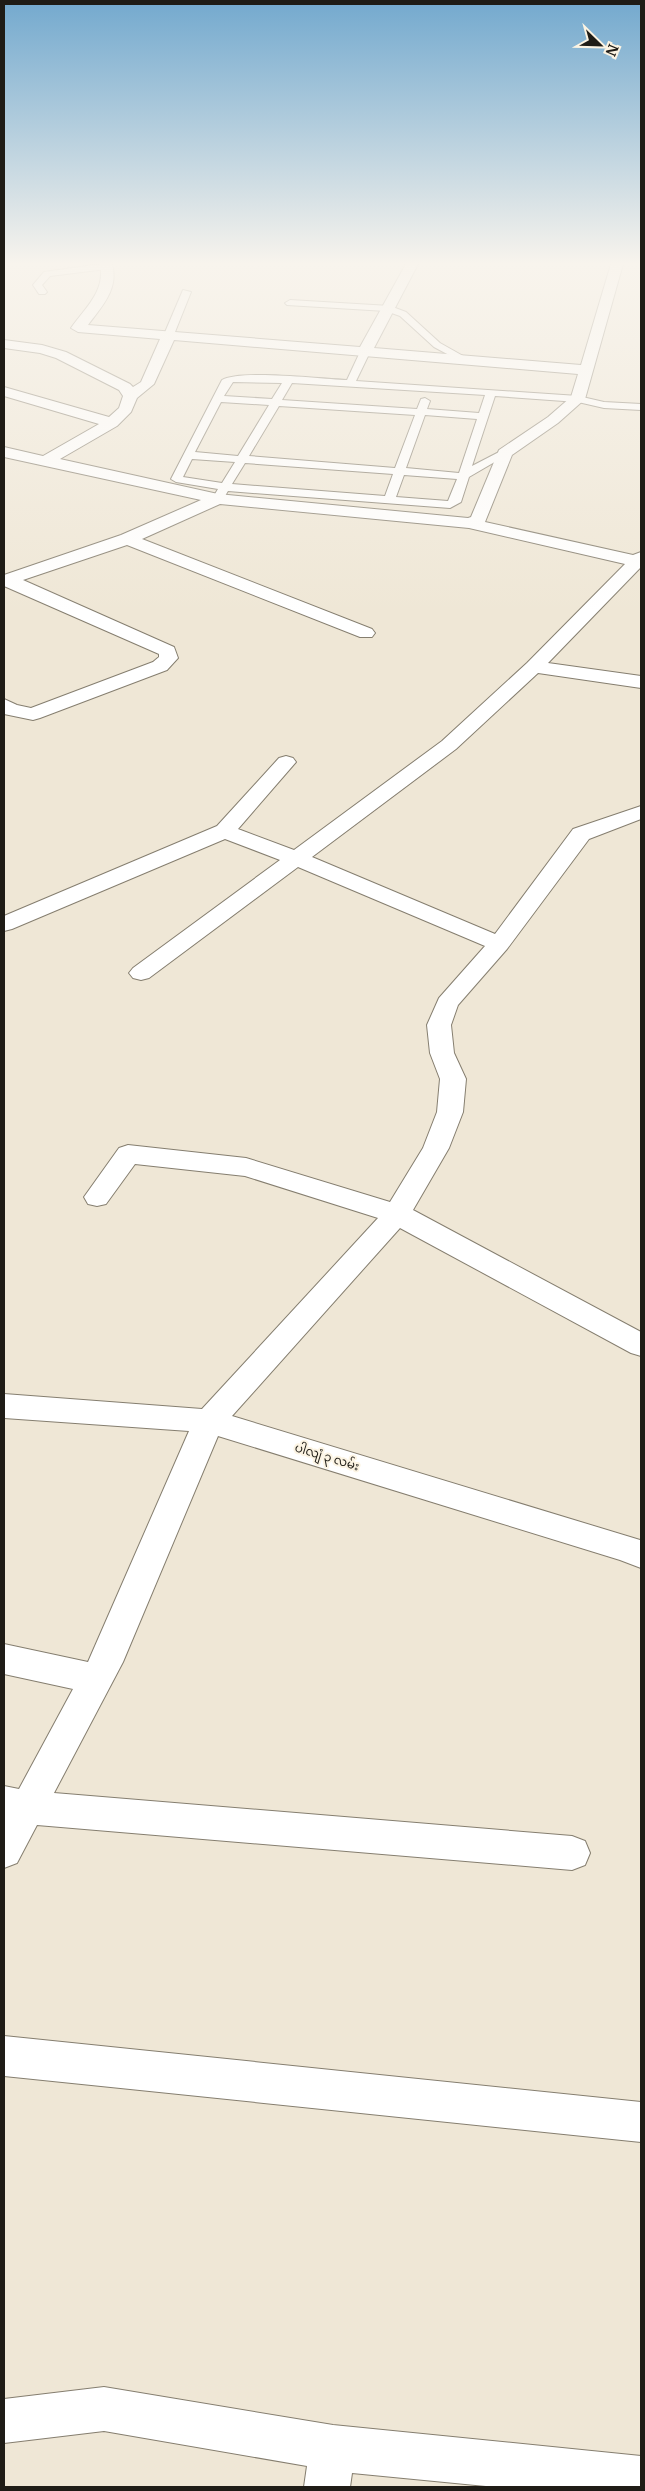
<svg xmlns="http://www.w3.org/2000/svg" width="645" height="2491" viewBox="0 0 645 2491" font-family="Merriweather,'Noto Sans Myanmar',serif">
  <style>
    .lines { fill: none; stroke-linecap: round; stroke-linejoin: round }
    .lane-casing { stroke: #857e6f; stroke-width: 2 }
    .street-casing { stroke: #857e6f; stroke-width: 2 }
    .lane { fill: #fff; fill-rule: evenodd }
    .street { fill: #fff; fill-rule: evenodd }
    .labels { text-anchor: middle; stroke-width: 4; stroke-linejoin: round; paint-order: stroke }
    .street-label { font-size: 12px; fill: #1f1c16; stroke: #fcf4e3 }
  </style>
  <rect width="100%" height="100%" fill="#efe7d6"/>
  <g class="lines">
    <!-- lane casing -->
    <g class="lane-casing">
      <g id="lane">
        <polygon points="101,264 110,266 106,269 50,276 42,285 47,292 45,294 39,294 33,285 44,272"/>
        <polygon points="183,290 191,292 173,337 165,339 163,337"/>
        <polygon points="290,300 390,306 406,312 440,343 472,361 464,363 434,347 400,316 386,311 287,305 285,303"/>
        <path d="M365 349 370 352 356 381 578 396 604 402 641 404V410L604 408 578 402 495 396 472 466 501 451 505 450 510 453 469 477 461 502 450 508 228 491 222 501 218 502 212 499 218 489 176 482 171 479 222 380C240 369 322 379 347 380L360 352ZM233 382 282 383 272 399 224 396ZM292 383 485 395 479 413 427 409 430 401 425 398 421 399 417 409 282 400ZM221 402 269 405 238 456 195 452ZM279 406 415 415 395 468 249 456ZM425 415 477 419 459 473 406 468ZM192 459 235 462 222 483 183 477ZM245 463 393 474 385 496 232 484ZM404 475 457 479 448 501 396 497Z"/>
      </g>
    </g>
    <!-- street casing -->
    <g class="street-casing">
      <g id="street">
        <path d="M100 264H112C119 289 102 306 88 325L360 347 406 264H418L374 348 581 365 611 264H623L585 399 558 423 512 455 485 522 633 555 641 552V567L548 663 641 676V688L538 673 456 749 312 857 495 934 573 829 641 806V819L589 839 507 949 458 1005 451 1025 454 1053 466 1079 463 1112 449 1148 413 1210 641 1332V1356L631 1353 400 1228 232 1416 640 1540 641 1568 620 1560 218 1436 123 1662 54 1793 572 1836 585 1841 590 1853 585 1865 572 1870 37 1825 17 1863 4 1868V1786L19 1789 73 1689 4 1674V1644L88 1662 189 1431 4 1418V1394L202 1409 378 1218 245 1176 135 1164 106 1204 97 1206 88 1204 84 1197 119 1148 128 1145 246 1158 390 1202 423 1148 437 1112 440 1079 430 1053 427 1025 439 998 485 946 298 867 149 978 141 980 133 978 129 973 133 968 280 860 225 839 12 929 4 931V916L217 826 279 758 286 756 293 758 296 762 238 829 294 850 442 741 527 663 625 564 469 528 220 504 142 539 372 629 375 633 372 637H360L127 545 23 580 174 647 178 658 167 670 40 718 33 720 4 714V699L17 705 31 708 153 662 159 657V654L4 586V575L121 535 201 500 4 457V447L43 456 99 424 4 396V387L109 417 119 408 123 396 119 390 56 358 40 353 4 348V340L42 345 66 352 130 384 133 387 141 382 160 339 78 332 71 328C85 308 106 291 100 264ZM174 340 578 374 571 397 548 417 499 450 471 517 468 518 218 494 60 459 117 426 131 412 137 398 154 384Z"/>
        <polygon points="4,2036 641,2102 641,2142 4,2076"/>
        <polygon points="104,2387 333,2425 641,2456 641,2487 496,2487 352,2473 350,2487 304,2487 307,2466 104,2431 4,2443 4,2399"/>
      </g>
    </g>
    <!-- lane -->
    <use href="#lane" class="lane"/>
    <!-- street -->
    <use href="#street" class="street"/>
  </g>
  <!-- sky -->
  <linearGradient id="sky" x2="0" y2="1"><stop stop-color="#73a9ce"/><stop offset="0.43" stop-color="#f8f4ed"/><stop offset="1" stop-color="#f8f4ed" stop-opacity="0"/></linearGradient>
  <rect width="645" height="613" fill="url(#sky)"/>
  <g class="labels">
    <!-- street labels -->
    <g class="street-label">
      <text transform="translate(327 1457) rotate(17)" y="4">ပါလျံ ၃ လမ်း</text>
    </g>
  </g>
  <!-- border -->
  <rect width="645" height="2491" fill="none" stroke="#1f1c16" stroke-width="10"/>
  <!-- north arrow -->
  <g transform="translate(600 45) rotate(113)" stroke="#fcf4e3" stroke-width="4" paint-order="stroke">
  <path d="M0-4L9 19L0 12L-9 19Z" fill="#1f1c16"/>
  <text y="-8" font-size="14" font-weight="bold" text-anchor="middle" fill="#1f1c16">N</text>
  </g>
</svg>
